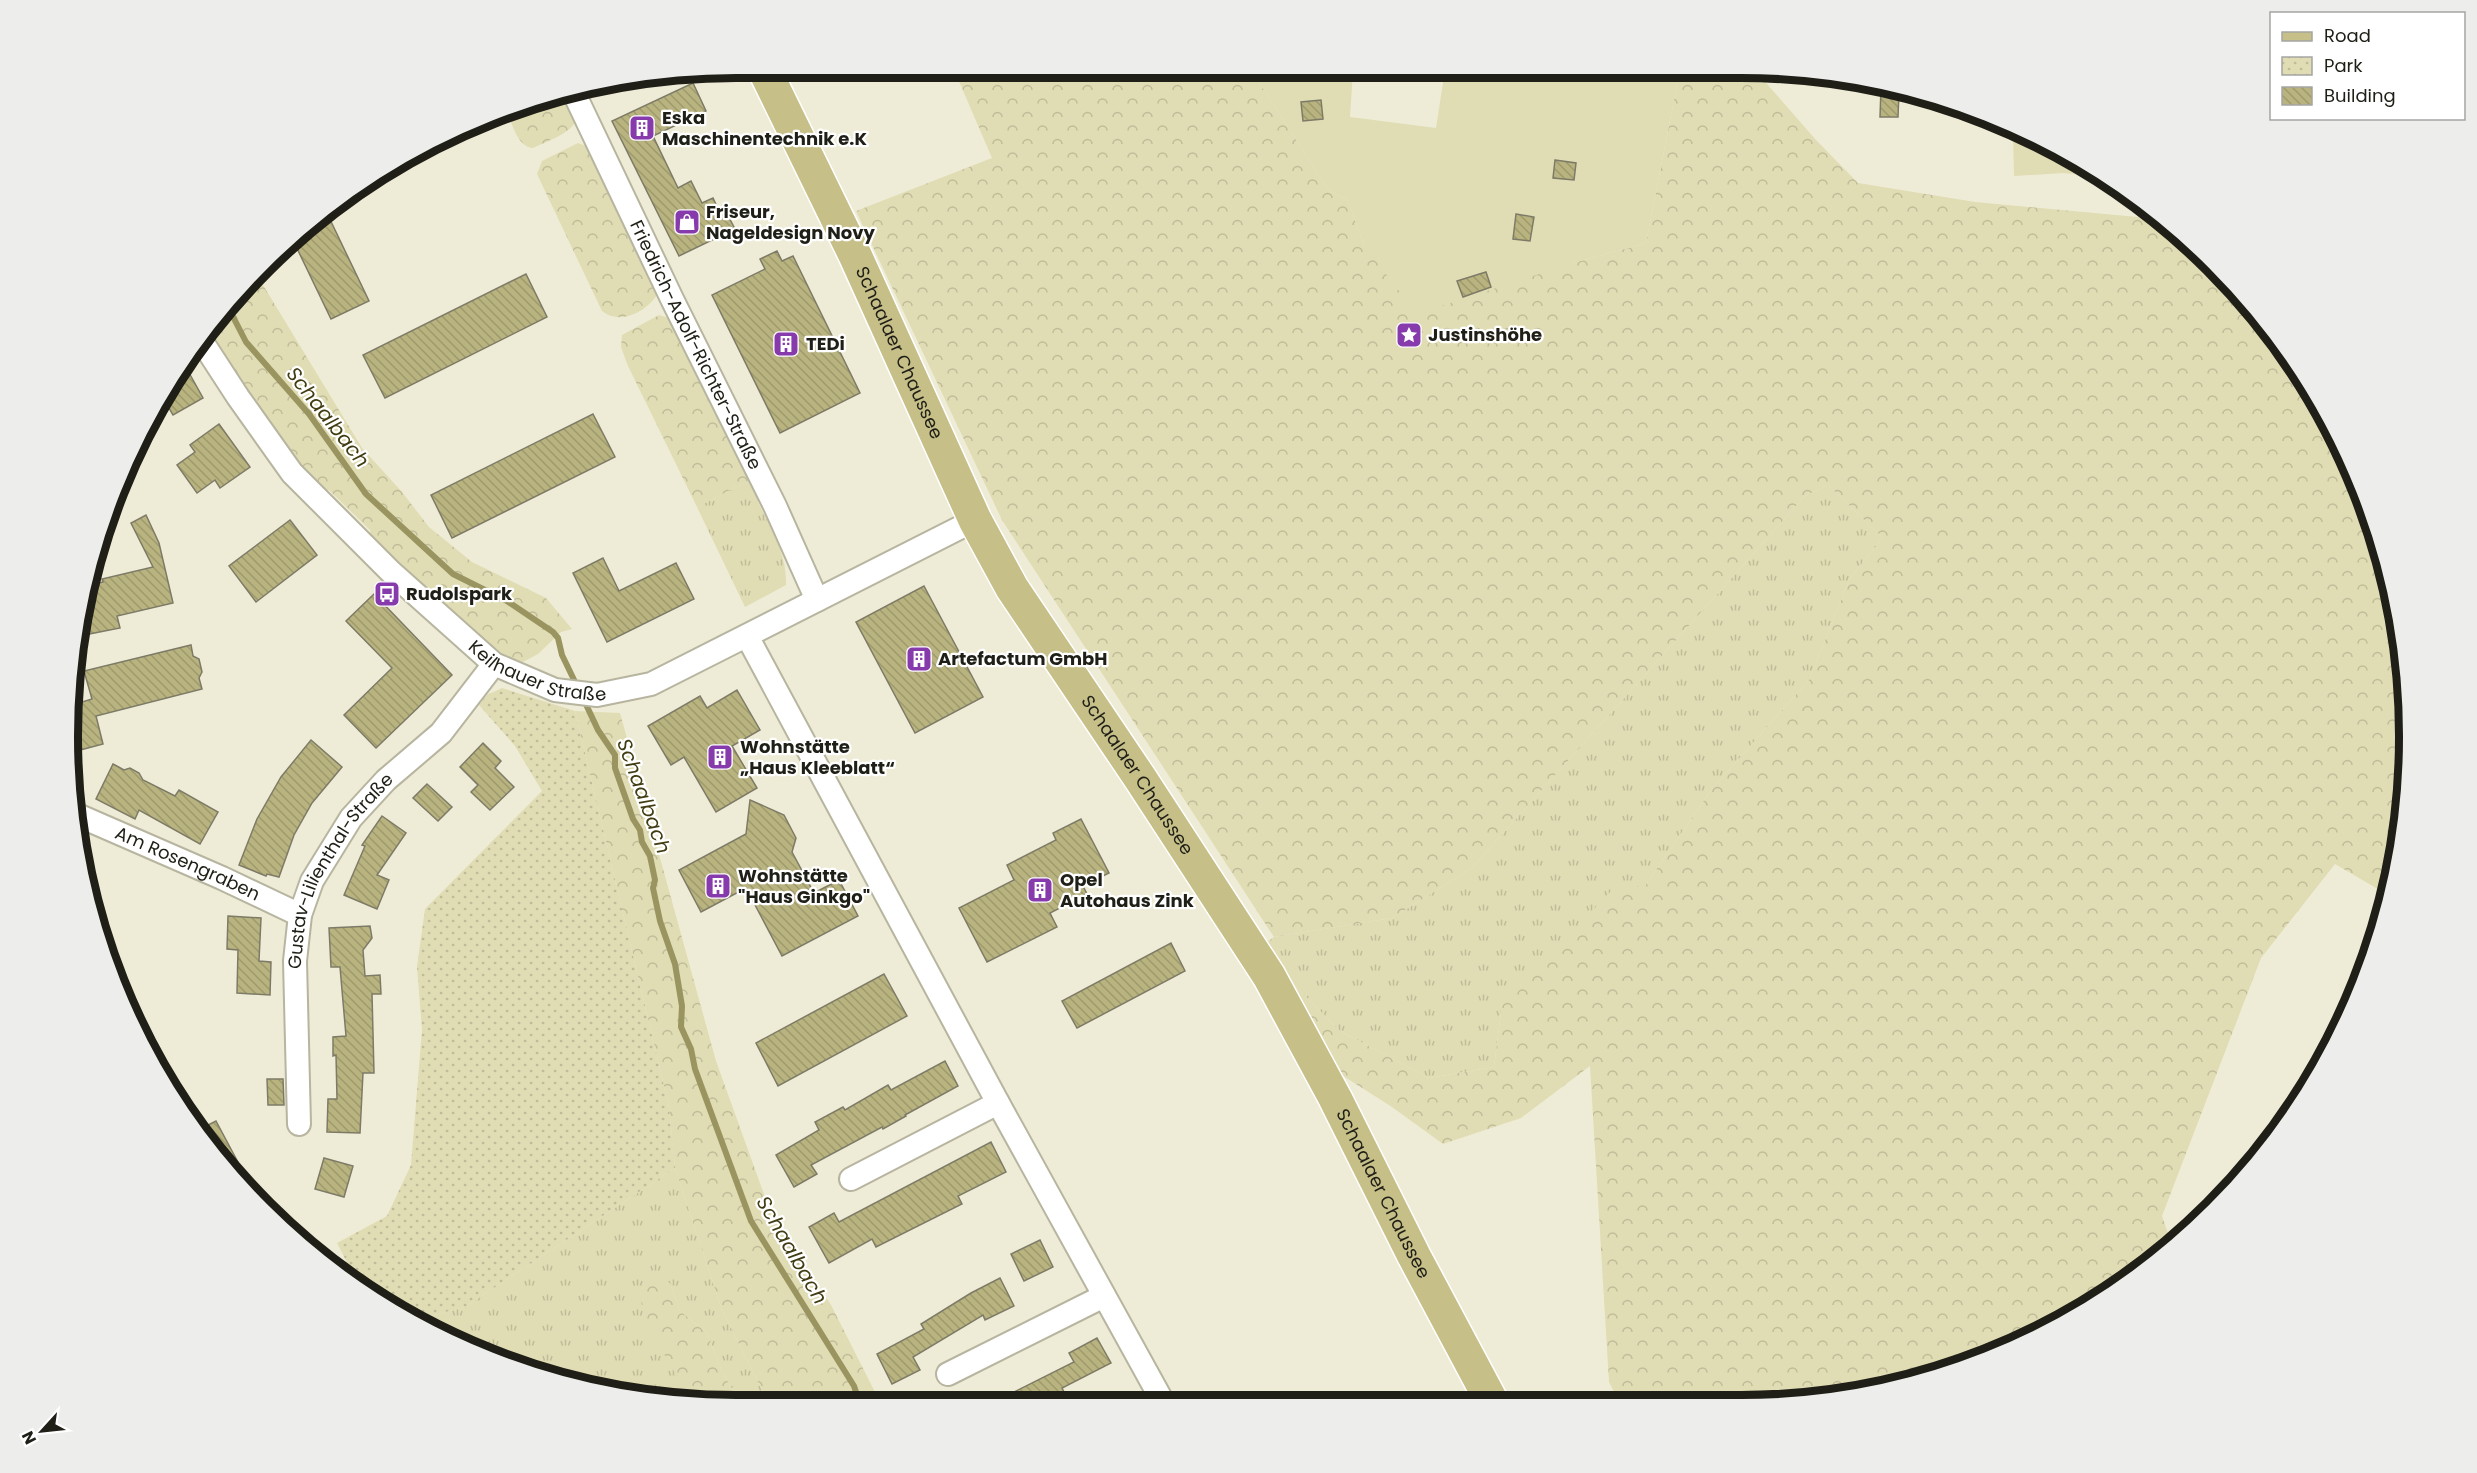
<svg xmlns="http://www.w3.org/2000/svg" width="2477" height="1473" viewBox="0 0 2477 1473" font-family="Poppins,sans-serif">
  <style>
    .grass { fill: url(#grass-tufts) }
    .forest { fill: url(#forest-crowns) }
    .park { fill: url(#park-dots) }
    .garden { fill: #e0dcb3 }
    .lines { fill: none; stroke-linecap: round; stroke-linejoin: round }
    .stream { stroke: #9a9460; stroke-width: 6 }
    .building { fill: url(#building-back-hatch); stroke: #7d7b67; stroke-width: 1.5 }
    .minor-casing { stroke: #b7b59f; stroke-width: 26 }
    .primary-casing { stroke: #fff; stroke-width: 36 }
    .minor { stroke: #fff; stroke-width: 22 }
    .primary { stroke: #c6bf88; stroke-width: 33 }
    .labels { text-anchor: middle; stroke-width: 4.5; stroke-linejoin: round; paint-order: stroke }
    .poi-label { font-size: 18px; font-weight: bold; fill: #1f1f17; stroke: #fff; text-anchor: start }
    .street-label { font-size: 18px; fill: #1f1f17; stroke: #fff }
    .water-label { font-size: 20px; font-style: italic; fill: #413c12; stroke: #fff }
    .rim { fill: none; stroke: #1f1f17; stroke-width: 8 }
  </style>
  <defs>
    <pattern id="grass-tufts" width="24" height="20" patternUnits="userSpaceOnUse" patternTransform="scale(1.5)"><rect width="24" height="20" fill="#e0dcb3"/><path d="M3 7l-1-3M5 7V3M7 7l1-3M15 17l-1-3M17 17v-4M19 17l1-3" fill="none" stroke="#c0bc99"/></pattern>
    <pattern id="forest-crowns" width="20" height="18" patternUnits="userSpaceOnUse" patternTransform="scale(1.5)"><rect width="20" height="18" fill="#e0dcb3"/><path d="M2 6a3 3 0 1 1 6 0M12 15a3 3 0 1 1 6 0" fill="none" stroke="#c0bc99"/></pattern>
    <pattern id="park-dots" width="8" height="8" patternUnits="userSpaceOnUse" patternTransform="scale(1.5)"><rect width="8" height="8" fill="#e0dcb3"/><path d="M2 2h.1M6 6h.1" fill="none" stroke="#c0bc99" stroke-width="1.8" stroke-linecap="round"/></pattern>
    <pattern id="building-back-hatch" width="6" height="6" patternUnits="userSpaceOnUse" patternTransform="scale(1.5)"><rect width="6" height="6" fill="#b9b47f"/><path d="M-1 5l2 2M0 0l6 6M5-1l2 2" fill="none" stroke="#9f9a6d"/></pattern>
  </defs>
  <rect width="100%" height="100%" fill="#eeecd6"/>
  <!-- grass -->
  <g class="grass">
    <path d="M752 479 760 497 758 502C771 529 787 554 786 585L745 607 697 507Z"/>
    <polygon points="1828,485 1883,538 1850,578 1809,680 1712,789 1645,886 1502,1004 1494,1067 1429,1078 1340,1031 1292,983 1286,982 1263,945 1274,937 1392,918 1472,868 1805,496"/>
    <polygon points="675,1168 722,1310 769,1404 741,1404 722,1372 707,1333 680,1311 670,1283 679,1379 693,1404 521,1370 418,1319 465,1307"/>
  </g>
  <!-- forest -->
  <g class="forest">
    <polygon points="1680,69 1754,69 1816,140 1858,183 1975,202 2159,219 2213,263 2297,365 2358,480 2397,606 2409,736 2397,867 2388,895 2335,864 2261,958 2162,1216 2171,1242 2075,1316 1955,1370 1785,1404 1620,1404 1609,1382 1590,1066 1521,1118 1443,1144 1392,1107 1337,1072 1286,982 1292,983 1340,1031 1429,1078 1494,1067 1502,1004 1615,887 1645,886 1712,789 1809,680 1850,578 1883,538 1828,485 1805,496 1472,868 1392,918 1274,937 1002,520 856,211 992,158 955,72 1252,71 1329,191 1348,201 1365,247 1573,263 1646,243"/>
    <path d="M565 93C568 100 575 112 575 120 575 132 543 143 533 148 517 147 512 122 506 110L522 103Z"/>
    <path d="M578 143 589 147 658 293C648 311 620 326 602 311L537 174 542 161Z"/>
    <polygon points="250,279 258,287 263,285 362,448 402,492 429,527 472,562 546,598 572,629 561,632 538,654 521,663 496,651 367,536 371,531 329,490 322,494 259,412 209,329"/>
    <polygon points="659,315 669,318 752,479 697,507 628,366 621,347 622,335"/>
    <polygon points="575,711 620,713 716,1061 769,1208 831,1305 881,1404 769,1404 722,1310 675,1168 669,1107"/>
    <polygon points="653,1276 670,1283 680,1311 707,1333 722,1372 741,1404 693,1404 644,1320 640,1292"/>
  </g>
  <!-- park -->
  <polygon class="park" points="502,688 575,711 669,1107 675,1168 465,1307 418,1319 361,1290 337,1243 387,1216 411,1165 422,1030 417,967 425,909 542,791 515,746 479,705 487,695"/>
  <!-- garden -->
  <g class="garden">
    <polygon points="1680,69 1646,243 1573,263 1417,314 1365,247 1348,201 1329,191 1252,71 1353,71 1350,117 1436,128 1445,70"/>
    <polygon points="2013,133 2016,133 2106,177 2063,173 2014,176"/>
  </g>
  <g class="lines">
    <!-- stream -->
    <g class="stream">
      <polyline points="228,307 246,342 309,414 366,494 453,574 507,601 553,632 558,638 562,655 577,686"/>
      <polyline points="583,698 598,730 615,755 615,768 633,819 640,830 642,842 650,856 655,880 653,888 660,921 675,964 682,1006 681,1027 691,1049 695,1069 751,1221 854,1386 860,1404"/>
    </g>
  </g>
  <!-- building -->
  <g class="building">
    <polygon points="693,83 706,111 653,136 678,188 691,181 702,203 713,198 720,213 725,210 735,229 679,256 612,121"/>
    <polygon points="1881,88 1899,92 1898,117 1880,117"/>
    <polygon points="1321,100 1323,119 1303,121 1301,102"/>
    <polygon points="1555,160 1576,163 1574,180 1553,178"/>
    <polygon points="325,209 369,301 331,319 292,238"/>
    <polygon points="1516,214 1534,217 1530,241 1513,239"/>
    <polygon points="777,251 782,261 793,256 860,393 780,433 712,295 765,269 760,259"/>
    <polygon points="1486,272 1491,287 1463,297 1457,281"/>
    <polygon points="526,274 547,317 385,398 363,355"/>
    <polygon points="183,362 203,398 173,415 162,396"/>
    <polygon points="593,414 615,457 452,538 431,495"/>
    <polygon points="219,424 250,467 220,488 215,480 197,493 177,465 195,452 190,445"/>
    <polygon points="146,515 159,543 173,603 117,616 120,628 89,634 84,609 85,604 95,602 91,585 103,582 102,579 153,567 131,523"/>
    <polygon points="290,520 317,555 256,602 229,566"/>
    <polygon points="603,558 619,591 676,563 694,599 607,642 573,573"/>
    <polygon points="924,586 983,697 915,733 856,622"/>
    <polygon points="374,594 452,675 376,748 344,715 392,668 346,621"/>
    <polygon points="191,645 193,656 199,659 202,672 199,678 202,689 96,716 103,744 69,753 68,737 72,705 92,699 84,671"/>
    <polygon points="737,690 760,730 732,746 757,788 716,812 684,757 671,765 648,726 700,696 707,708"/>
    <polygon points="311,740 342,767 312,803 294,835 279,877 267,874 266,876 239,865 257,819 281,777"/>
    <polygon points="483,743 501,761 495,768 514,787 490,810 471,792 478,785 460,767"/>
    <polygon points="113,764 124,770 130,768 139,773 143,780 175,796 179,790 218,812 200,844 139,810 135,819 96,799"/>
    <polygon points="427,784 452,807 438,821 413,798"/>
    <polygon points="750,800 784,815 796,838 792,852 814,893 839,880 858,916 782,956 746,888 701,912 679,870 746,834"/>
    <polygon points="382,816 406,833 377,875 389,880 377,909 344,895 365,846 362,845"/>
    <polygon points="1081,819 1109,873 1083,886 1087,894 1050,913 1057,927 987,962 959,908 1014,880 1007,865 1056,840 1053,833"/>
    <polygon points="228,916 261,918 259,961 271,962 270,995 237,993 238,950 227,949"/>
    <polygon points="370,926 372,938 363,950 365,976 380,975 381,994 372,994 374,1073 363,1073 360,1133 327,1132 328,1099 337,1099 336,1055 333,1056 333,1037 346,1036 340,967 331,967 329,928"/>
    <polygon points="1171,943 1185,971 1077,1028 1062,1001"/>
    <polygon points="884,974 907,1016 778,1086 756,1043"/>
    <polygon points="945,1061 958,1086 905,1115 906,1116 883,1129 882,1127 811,1165 817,1174 794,1187 776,1155 819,1130 815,1122 843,1107 845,1110 888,1085 891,1090"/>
    <polygon points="267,1079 283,1079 284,1105 268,1105"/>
    <polygon points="216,1121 248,1181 244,1184 206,1144 198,1130"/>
    <polygon points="991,1142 1006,1172 958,1196 962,1204 876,1247 872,1239 829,1263 809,1227 834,1213 839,1222"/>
    <polygon points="324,1158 353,1166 344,1197 315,1189"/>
    <polygon points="1040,1240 1053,1267 1024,1281 1011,1254"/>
    <polygon points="1000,1278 1014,1306 985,1320 983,1315 913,1357 920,1370 892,1384 877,1354 924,1329 921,1324 971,1293"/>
    <polygon points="1097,1338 1111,1363 1062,1388 1065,1394 1046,1404 990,1404 1074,1362 1069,1353"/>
  </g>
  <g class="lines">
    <!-- minor casing -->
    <g class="minor-casing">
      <g id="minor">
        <path id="s1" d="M573 91 672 299 775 506 817 600"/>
        <path id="s2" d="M201 340 238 397 292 473 391 572 494 664 555 690 597 695 651 684 975 520"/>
        <polyline points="747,636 998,1103 1164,1404"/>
        <path id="s3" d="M75 814 222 878 300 915"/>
        <path id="s4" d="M299 1124 295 961 300 915 312 881 351 818 386 780 441 733 494 664"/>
        <polyline points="851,1179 998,1103"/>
        <polyline points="948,1374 1104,1296"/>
      </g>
    </g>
    <!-- primary casing -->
    <g class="primary-casing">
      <g id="primary">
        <path id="s5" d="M766 73 855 255 975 520 1012 588 1140 778 1269 976 1335 1098 1414 1256 1493 1404"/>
      </g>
    </g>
    <!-- minor -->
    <use href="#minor" class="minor"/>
    <!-- primary -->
    <use href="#primary" class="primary"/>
  </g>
  <!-- icons -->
  <defs>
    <g id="building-square" transform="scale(1.35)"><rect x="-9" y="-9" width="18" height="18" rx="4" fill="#863aab" stroke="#fff"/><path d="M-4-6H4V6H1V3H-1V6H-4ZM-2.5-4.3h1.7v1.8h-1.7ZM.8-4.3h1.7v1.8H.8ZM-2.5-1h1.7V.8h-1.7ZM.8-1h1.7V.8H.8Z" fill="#fff"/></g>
    <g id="shop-square" transform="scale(1.35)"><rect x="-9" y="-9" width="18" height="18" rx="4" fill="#863aab" stroke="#fff"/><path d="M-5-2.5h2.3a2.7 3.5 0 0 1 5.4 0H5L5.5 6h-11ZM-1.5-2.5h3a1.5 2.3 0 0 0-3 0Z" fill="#fff"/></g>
    <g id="sight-square" transform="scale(1.35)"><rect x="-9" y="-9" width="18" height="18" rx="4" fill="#863aab" stroke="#fff"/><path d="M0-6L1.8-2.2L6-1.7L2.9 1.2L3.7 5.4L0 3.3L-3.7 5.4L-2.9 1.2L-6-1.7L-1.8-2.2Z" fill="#fff"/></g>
    <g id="bus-square" transform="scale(1.35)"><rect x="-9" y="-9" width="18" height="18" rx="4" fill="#863aab" stroke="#fff"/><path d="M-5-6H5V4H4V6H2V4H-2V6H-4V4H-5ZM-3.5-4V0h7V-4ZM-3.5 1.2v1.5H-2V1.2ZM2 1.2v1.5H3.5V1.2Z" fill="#fff"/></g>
  </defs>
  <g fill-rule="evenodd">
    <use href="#building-square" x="642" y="128"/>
    <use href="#shop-square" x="687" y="222"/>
    <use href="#sight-square" x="1409" y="335"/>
    <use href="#building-square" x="786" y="344"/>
    <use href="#bus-square" x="387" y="594"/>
    <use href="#building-square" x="919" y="659"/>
    <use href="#building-square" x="720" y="757"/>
    <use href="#building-square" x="718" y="886"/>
    <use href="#building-square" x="1040" y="890"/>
  </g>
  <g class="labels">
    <!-- poi labels -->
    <g class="poi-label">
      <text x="662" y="124">Eska<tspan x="662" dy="21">Maschinentechnik e.K</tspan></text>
      <text x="706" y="218">Friseur,<tspan x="706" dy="21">Nageldesign Novy</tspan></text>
      <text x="1428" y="341">Justinshöhe</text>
      <text x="806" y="350">TEDi</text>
      <text x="406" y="600">Rudolspark</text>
      <text x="938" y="665">Artefactum GmbH</text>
      <text x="740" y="753">Wohnstätte<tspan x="740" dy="21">„Haus Kleeblatt“</tspan></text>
      <text x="738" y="882">Wohnstätte<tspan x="738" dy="21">"Haus Ginkgo"</tspan></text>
      <text x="1060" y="886">Opel<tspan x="1060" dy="21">Autohaus Zink</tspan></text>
    </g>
    <!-- street labels -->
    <g class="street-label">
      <text dy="6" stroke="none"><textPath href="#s1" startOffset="282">Friedrich-Adolf-Richter-Straße</textPath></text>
      <text dy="6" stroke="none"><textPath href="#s5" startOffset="310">Schaalaer Chaussee</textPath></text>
      <text dy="6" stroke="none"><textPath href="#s2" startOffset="483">Keilhauer Straße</textPath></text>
      <text dy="6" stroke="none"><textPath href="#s5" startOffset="796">Schaalaer Chaussee</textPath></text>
      <text dy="6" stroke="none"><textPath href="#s3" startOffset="123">Am Rosengraben</textPath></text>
      <text dy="6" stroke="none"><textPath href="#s4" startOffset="266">Gustav-Lilienthal-Straße</textPath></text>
      <text dy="6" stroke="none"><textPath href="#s5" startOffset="1282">Schaalaer Chaussee</textPath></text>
    </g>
    <!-- water labels -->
    <g class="water-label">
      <text transform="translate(328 417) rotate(52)" y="7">Schaalbach</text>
      <text transform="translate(644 796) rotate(70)" y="7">Schaalbach</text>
      <text transform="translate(792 1250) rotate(60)" y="7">Schaalbach</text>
    </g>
  </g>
  <!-- crop -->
  <path d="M0 0H2477V1473H0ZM736 78H1741A658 658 0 0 1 2399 736V737A658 658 0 0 1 1741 1395H736A658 658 0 0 1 78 737V736A658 658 0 0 1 736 78Z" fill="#ededec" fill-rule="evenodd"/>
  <path class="rim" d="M736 78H1741A658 658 0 0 1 2399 736V737A658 658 0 0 1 1741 1395H736A658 658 0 0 1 78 737V736A658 658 0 0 1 736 78Z"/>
  <!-- legend -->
  <rect x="2270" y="12" width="195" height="108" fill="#ffffff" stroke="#a5a5a2" stroke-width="1.5"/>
  <rect x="2282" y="32" width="30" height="9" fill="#c6bf88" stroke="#a5a5a2" stroke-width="1.5"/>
  <text x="2324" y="42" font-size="18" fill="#1f1f17">Road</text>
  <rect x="2282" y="57" width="30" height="18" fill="url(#park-dots)" stroke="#a5a5a2" stroke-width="1.5"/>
  <text x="2324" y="72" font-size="18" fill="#1f1f17">Park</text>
  <rect x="2282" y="87" width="30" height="18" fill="url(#building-back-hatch)" stroke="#a5a5a2" stroke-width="1.5"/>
  <text x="2324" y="102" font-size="18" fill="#1f1f17">Building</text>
  <!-- north arrow -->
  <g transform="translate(42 1431) rotate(243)" stroke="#ffffff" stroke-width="4.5" paint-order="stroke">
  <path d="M0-4.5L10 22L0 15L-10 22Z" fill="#1f1f17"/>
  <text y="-9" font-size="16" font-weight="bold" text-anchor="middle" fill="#1f1f17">N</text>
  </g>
</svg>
